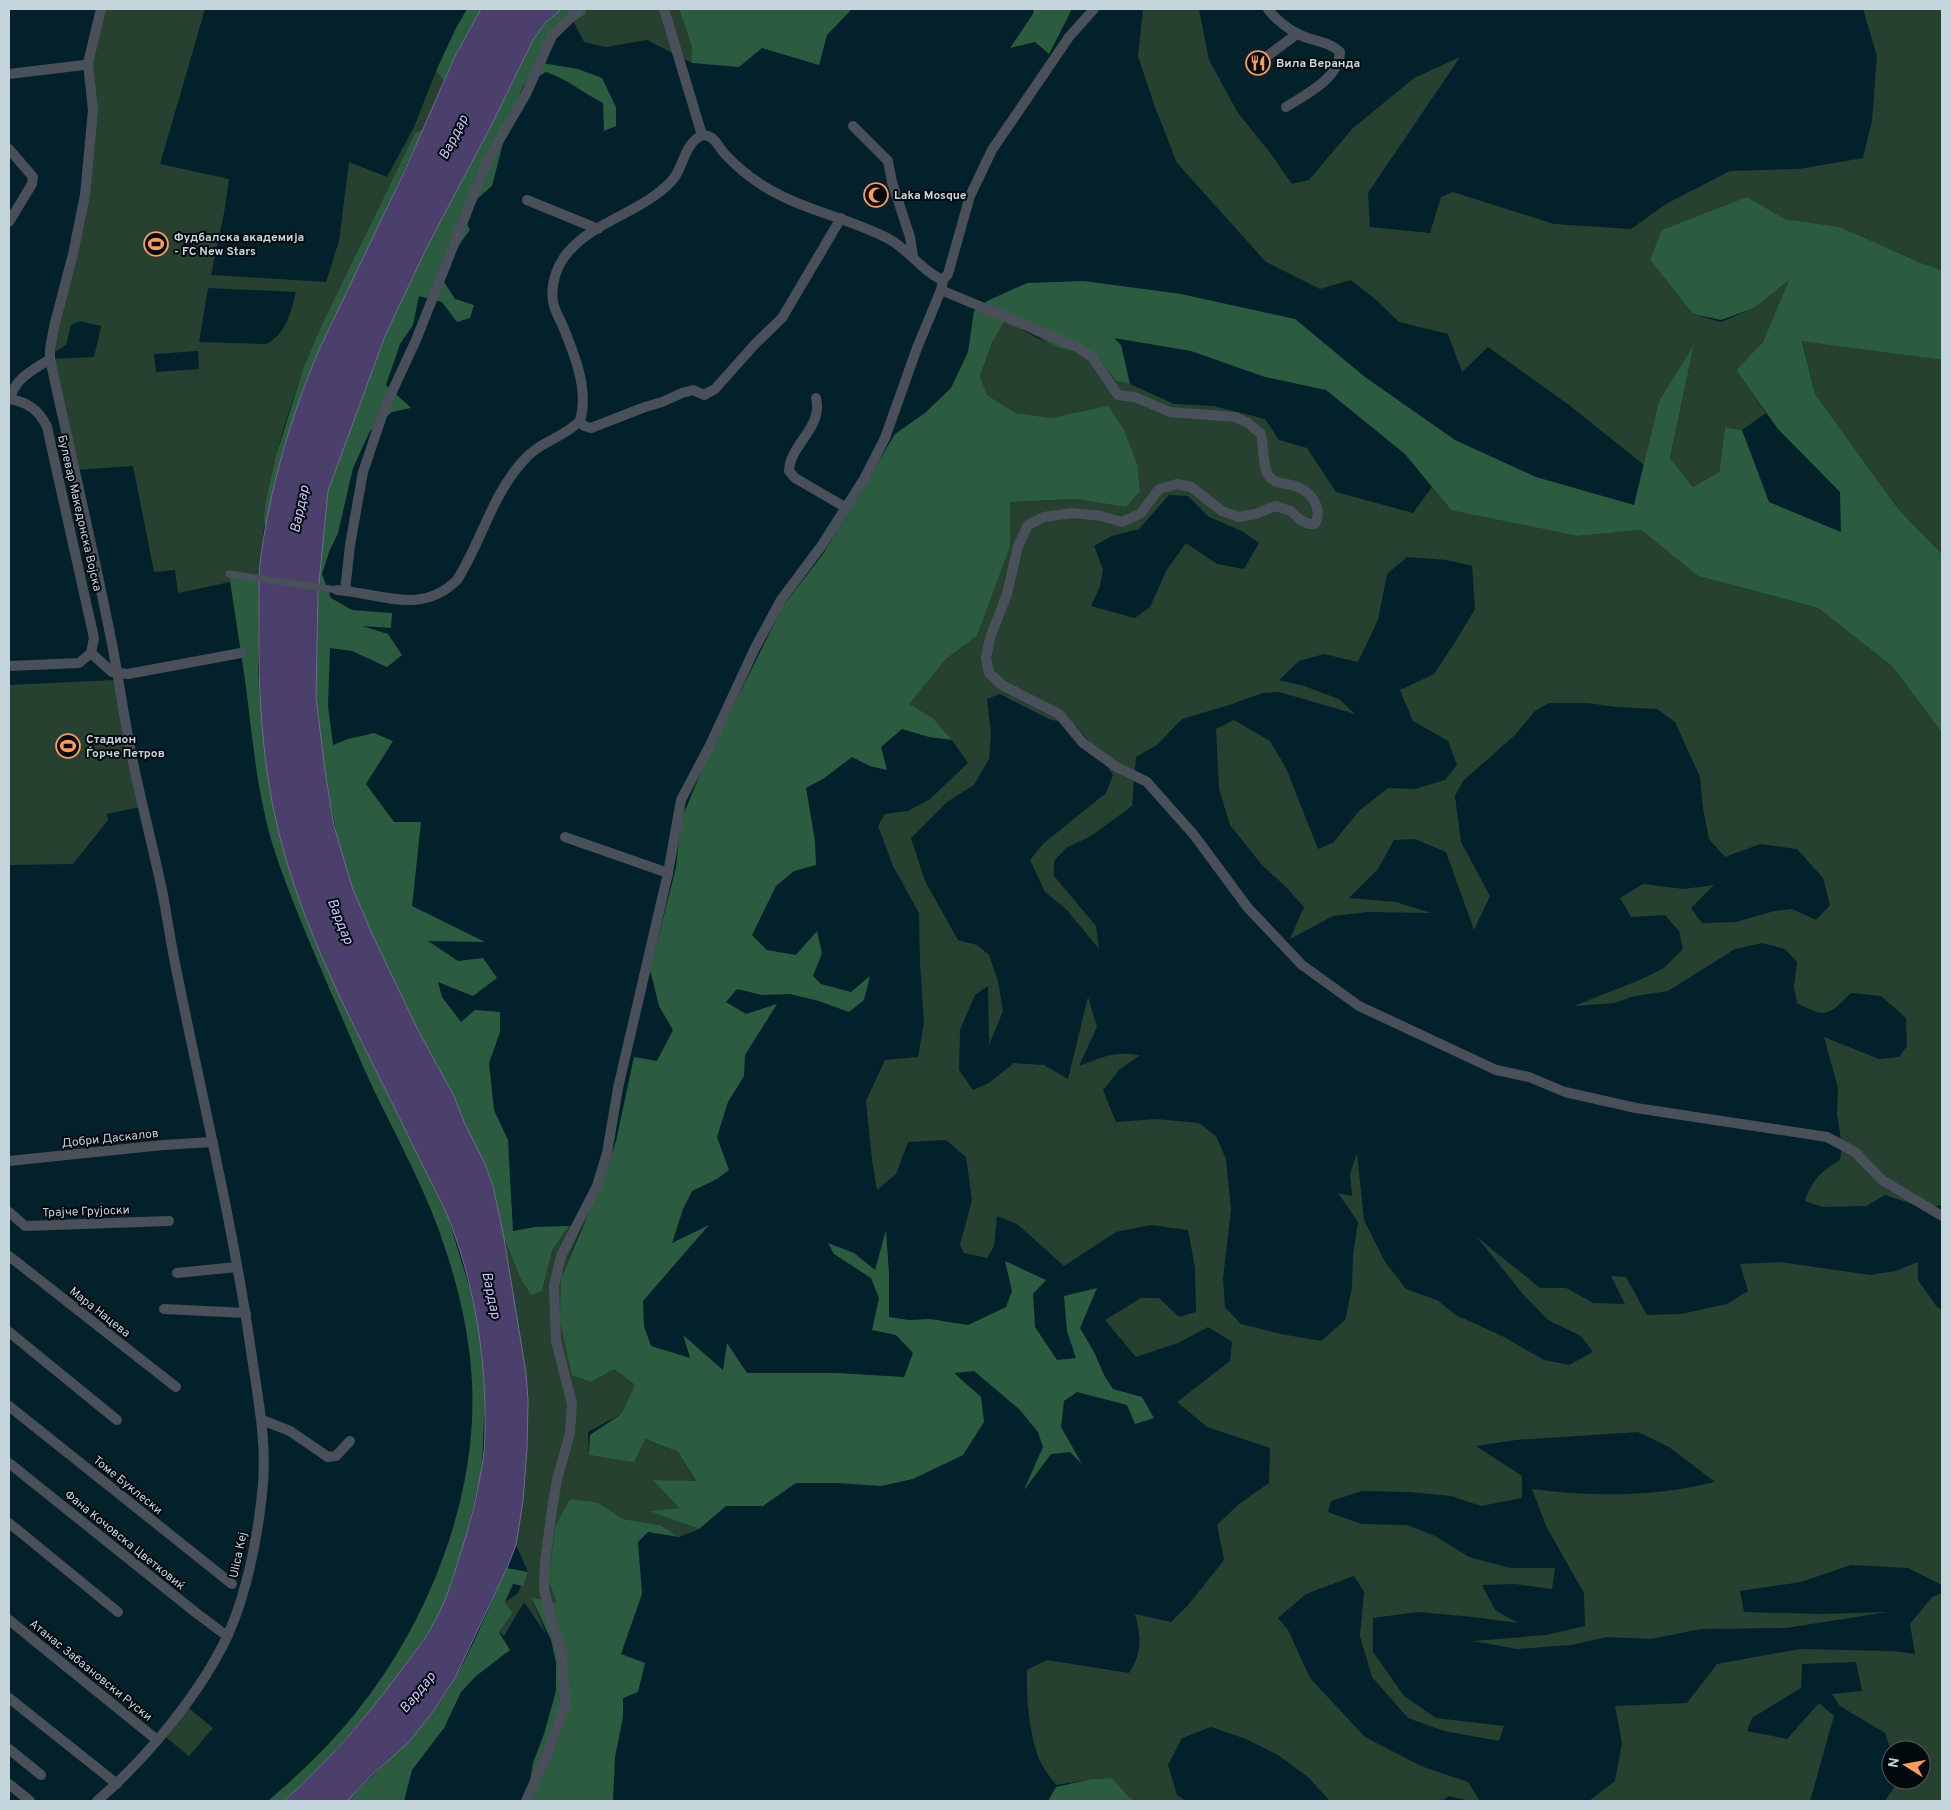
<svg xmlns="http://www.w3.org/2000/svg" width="1951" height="1810" viewBox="0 0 1951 1810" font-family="Overpass,sans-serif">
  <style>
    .green { fill: #274130; fill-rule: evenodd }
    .forest { fill: #2c5c3f }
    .water { fill: #4a406b; stroke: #6f6d8d }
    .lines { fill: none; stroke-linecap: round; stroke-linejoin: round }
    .pedestrian { stroke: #49505a; stroke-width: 7 }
    .minor { stroke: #49505a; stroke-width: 10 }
    .labels { text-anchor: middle; stroke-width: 4; stroke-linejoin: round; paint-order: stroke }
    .poi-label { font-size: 12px; font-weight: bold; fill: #c4d5dc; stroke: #01090d; text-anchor: start }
    .street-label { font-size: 12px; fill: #c4d5dc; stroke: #01090d }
    .water-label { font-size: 14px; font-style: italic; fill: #cfc3fd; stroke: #01090d }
  </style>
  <rect width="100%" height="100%" fill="#02212b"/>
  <!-- green -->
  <g class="green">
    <path d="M101 9H205L160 164 229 179 224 213 211 275 326 282 339 241 349 162 387 177 414 127 436 71 444 81 423 129 415 133 323 322 304 366 283 430 267 495 259 578 229 575 230 582 178 593 175 570 154 572 133 466 75 470 50 359 94 357 101 326 80 321 71 325 66 345 50 355 89 148 88 63ZM208 288 296 292C291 312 286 335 266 344L199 342ZM198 351 199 369 156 372 154 354Z"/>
    <polygon points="585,9 679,9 692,47 692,63 647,40 606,47 584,42 573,21 585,14"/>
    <polygon points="1143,9 1199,9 1209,60 1238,113 1271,154 1292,184 1309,180 1352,129 1414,78 1460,57 1368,193 1370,227 1430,233 1441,197 1453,192 1554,224 1631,229 1666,204 1730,171 1799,169 1863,158 1872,121 1877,56 1863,9 1942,9 1942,270 1921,263 1840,227 1785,219 1747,197 1650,260 1693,314 1721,322 1754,308 1790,279 1763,342 1736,370 1766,413 1742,430 1725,427 1719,472 1693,487 1670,458 1694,346 1659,401 1644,465 1569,405 1488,347 1462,372 1448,334 1399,322 1375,299 1351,280 1320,289 1266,262 1177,163 1155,107 1138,56"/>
    <path d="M1005 320 1039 339 1096 355 1116 381 1130 384 1174 404 1214 406 1265 419 1279 440 1307 448 1336 492 1413 513 1432 487 1450 509 1577 536 1641 530 1698 576 1818 608 1893 667 1942 733V1205L1924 1208 1885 1195 1866 1206 1822 1207 1805 1201C1812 1179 1821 1172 1840 1160L1842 1146 1837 1114 1838 1088 1824 1037 1879 1059 1899 1057 1907 1046 1906 1018 1881 996 1851 993C1829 1015 1826 1019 1797 1003L1794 987 1797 962 1785 949 1762 943 1735 949 1668 991 1635 996 1614 1003 1574 1006 1642 979 1664 968 1683 949 1679 931 1665 915 1631 917 1620 898 1643 884 1684 889 1714 885 1691 908 1702 923 1736 922 1774 911 1792 909 1816 920 1830 905 1823 878 1797 849 1760 844 1725 857 1709 839 1703 808 1700 777 1675 722 1657 709 1616 707 1588 703H1549L1535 711 1515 735 1463 781 1455 796 1461 842 1490 896 1474 930 1446 852 1415 839 1394 840 1378 869 1349 898 1396 902 1431 913 1367 912 1333 916 1290 939 1304 907 1287 888 1262 865 1230 825 1219 789 1216 729 1234 720 1270 741 1286 768 1318 849 1333 843 1359 811 1388 788 1415 789 1445 780 1457 765 1448 741 1413 721 1400 690 1434 674 1454 644 1475 609 1472 566 1447 560 1407 557 1387 574 1378 620 1358 662 1324 654 1299 661 1279 680 1304 686 1339 699 1355 714 1279 692 1263 693 1229 705 1182 719 1157 745 1136 757 1132 806 1091 836 1066 848 1054 861V876L1096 926 1099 949 1067 910 1045 892 1030 860 1044 843 1106 793 1113 775 1093 746 1076 726 1049 719 1000 694 987 699 991 733 989 759 974 785 947 802 911 838 925 881 958 940 977 945 989 955 998 981 1003 1011 989 1045 988 986 975 995 960 1030 959 1070 973 1090 989 1083 1014 1063 1044 1065 1068 1079 1088 997 1097 1027 1079 1066C1104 1057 1112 1051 1140 1055L1119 1070 1103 1090 1116 1122 1156 1119 1199 1123 1216 1136 1226 1159 1231 1210 1223 1278 1225 1307 1241 1324 1281 1334 1321 1341 1345 1320 1352 1288 1353 1255 1358 1222 1338 1193 1352 1196 1350 1174 1357 1153 1364 1220 1385 1262 1406 1289 1437 1300 1456 1315 1504 1337 1544 1360 1569 1365 1593 1352 1581 1336 1548 1320 1522 1293 1477 1237 1540 1288H1566L1593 1303 1625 1304 1611 1276 1626 1277 1647 1315 1681 1314 1727 1304 1748 1291 1740 1264 1780 1262 1870 1275 1895 1271 1918 1262V1280L1937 1307 1942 1310V1585L1908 1568 1851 1565 1801 1582 1740 1591 1744 1612 1822 1614 1888 1612 1786 1628 1701 1629 1651 1639 1607 1637 1571 1645 1517 1649 1473 1641 1546 1635 1585 1626 1584 1593 1547 1528 1532 1489C1593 1497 1654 1497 1715 1482L1669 1447 1638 1432 1516 1440 1476 1446 1522 1476V1498L1481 1506 1451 1496 1409 1492 1362 1491 1331 1501 1328 1512 1361 1524 1407 1525 1435 1536 1469 1557 1510 1568H1555L1552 1589 1515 1584 1482 1585 1495 1610 1518 1623 1473 1617 1418 1612 1373 1618V1652L1404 1696 1436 1718 1504 1726 1499 1741 1444 1731 1408 1718 1372 1677 1360 1636 1364 1592 1354 1576 1306 1594 1278 1618 1288 1630 1310 1678 1365 1737 1421 1766 1468 1782 1480 1801H1469L1449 1796 1442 1801H1330L1308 1777 1278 1755 1246 1739 1211 1727 1182 1738 1168 1765 1177 1795 1186 1801H1147L1131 1799 1112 1778 1091 1779 1056 1785C1050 1777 1043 1768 1039 1759 1029 1731 1026 1699 1027 1670L1047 1660 1129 1673C1143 1651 1141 1639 1135 1614L1171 1622 1189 1604 1224 1560 1217 1525 1239 1504 1269 1483 1270 1448 1207 1427 1177 1402 1230 1361 1232 1342 1208 1327 1178 1343 1136 1357 1105 1320 1141 1298H1159L1179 1317 1196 1312 1195 1268 1188 1230 1151 1225 1116 1232 1064 1266 1017 1224 997 1216 994 1246 987 1258 964 1253 960 1245 972 1200 966 1157 946 1140 908 1142 896 1174 877 1190 872 1160 866 1101 885 1060 918 1057 924 1022 920 964 919 913 893 866 878 826 885 814 908 811 930 799 968 763 952 740 933 718 908 704 946 659 977 636 1010 547V502L1075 499 1126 507 1075 414 1051 418 1016 413 987 395 980 378 992 343ZM1169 495 1188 496 1209 517 1242 531 1259 543 1244 569 1217 564 1186 543 1166 571 1150 607 1135 618 1091 606 1100 586 1103 570 1094 546 1112 536 1139 529Z"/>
    <polygon points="1802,340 1942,360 1942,554 1899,510 1815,394"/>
    <polygon points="113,680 140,807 107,814 108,820 73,864 9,865 9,685"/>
    <polygon points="569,1226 581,1228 561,1278 592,1382 614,1369 635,1385 621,1414 588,1432 589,1455 599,1456 644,1439 678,1452 696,1482 654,1480 679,1508 650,1511 699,1529 679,1537 660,1525 623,1519 599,1503 558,1604 531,1597 546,1634 524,1602 504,1636 499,1632 513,1613 505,1602 517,1594 528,1572 516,1545 523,1501 527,1449 528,1401 526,1373 504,1238 519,1275 542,1291 552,1251"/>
    <polygon points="1942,1593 1942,1801 1885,1801 1899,1780 1921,1780 1921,1750 1891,1750 1891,1752 1885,1733 1840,1706 1832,1694 1862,1691 1856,1662 1802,1664 1801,1688 1752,1718 1747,1731 1787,1739 1819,1703 1834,1716 1810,1801 1589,1801 1615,1781 1622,1743 1615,1706 1687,1703 1717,1664 1800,1649 1893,1651 1915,1654 1910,1624 1932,1597"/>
    <polygon points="185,1705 213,1728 189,1756 162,1734"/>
  </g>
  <!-- forest -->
  <g class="forest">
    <polygon points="467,9 481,9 455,56 444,81 436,71 455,30"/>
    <path d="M568 9H585L586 14C565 25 551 42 542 63L578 69 602 78 616 107V126L604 131 603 103C583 93 566 78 546 72L524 85 510 116 492 186 462 212 470 230 448 260 441 277 455 299 474 305 470 318 457 322 442 302 419 296 413 325 400 344 386 385 411 408 392 412 370 431 353 468 338 533 329 552 322 574 331 598 352 610 392 613 391 628 362 626 388 634 402 655 387 667 352 651 330 648 328 706 333 745 348 739 374 733 393 741 366 784 394 822H421L412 906 485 942 428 941 458 961 483 958 497 978 473 996 438 982 442 997 461 1022 475 1010 500 1012V1032L489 1063 494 1110 508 1140 513 1231 535 1227 569 1226 552 1251 542 1291 531 1295 519 1275 504 1238 493 1186 485 1164 464 1122 454 1096 418 1030 373 936 352 887 339 848 325 771 316 697V650L318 594 328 491 385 336 427 247 491 126 533 40 546 22 559 11Z"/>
    <polygon points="679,9 852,9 827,35 819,65 762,48 739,67 692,63 692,47"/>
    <polygon points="1034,9 1072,9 1049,54 1035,42 1010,48 1033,14"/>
    <polygon points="423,129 368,249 318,352 306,381 289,432 265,532 264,517 267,495 276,456 304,366 323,322 415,133"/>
    <polygon points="1747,197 1785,219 1840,227 1921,263 1942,270 1942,360 1802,341 1815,394 1899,510 1942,554 1942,742 1942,733 1893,667 1818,608 1698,576 1641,530 1577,536 1451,510 1405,454 1326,390 1265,377 1191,351 1114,338 1121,345 1130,384 1116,381 1096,355 1060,348 1005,320 992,343 980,377 987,395 1016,413 1051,418 1108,406 1123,428 1137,464 1140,491 1126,507 1075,499 1010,502 1010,547 977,636 946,659 909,704 933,718 952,740 929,737 902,729 881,747 887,770 870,766 852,757 823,779 806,788 815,841 816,865 794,871 776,886 752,935 767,950 796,955 817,931 822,953 813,976 821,984 851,992 870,976 864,1000 849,1012 819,1001 790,994 762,995 737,989 726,1002 746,1014 777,1004 745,1055 744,1076 728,1102 717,1137 729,1170 717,1179 692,1191 683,1209 672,1243 709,1225 643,1301 644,1326 651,1346 690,1358 683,1335 723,1370 727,1343 747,1373 837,1373 904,1377 913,1353 896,1335 872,1330 879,1298 871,1278 834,1254 828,1243 854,1253 875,1270 886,1230 889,1274 889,1317 909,1320 930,1319 968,1325 1006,1307 1012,1291 1005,1261 1046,1280 1033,1294 1035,1327 1057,1360 1076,1358 1067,1331 1064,1296 1097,1288 1080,1328 1094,1352 1105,1377 1113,1389 1142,1397 1154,1418 1135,1424 1127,1405 1077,1392 1064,1401 1061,1427 1082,1464 1070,1452 1051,1454 1024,1490 1043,1447 1038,1432 1020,1410 974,1371 954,1373 981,1397 984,1422 963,1455 913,1479 881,1486 838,1483 796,1483 763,1506 726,1506 699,1529 649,1511 679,1508 653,1480 696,1481 678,1452 645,1439 634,1462 589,1455 590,1435 621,1414 635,1385 614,1369 592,1382 572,1375 560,1321 561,1278 604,1177 616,1141 634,1057 657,1061 673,1030 659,1006 650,970 676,867 681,820 705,763 783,606 823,554 895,434 925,413 951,388 968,352 974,311 987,301 1027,283 1084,281 1181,294 1295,319 1365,377 1455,440 1536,477 1634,505 1659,401 1694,345 1670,458 1693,487 1719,472 1725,427 1742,430 1769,502 1841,532 1840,492 1778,429 1736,370 1763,342 1789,280 1754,308 1721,320 1693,314 1650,260 1662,230"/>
    <path d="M229 574 259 578 258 670 260 701 272 798 282 845 321 953 358 1033 448 1217 472 1296 481 1344 485 1393 482 1469 465 1541 446 1599 434 1623 417 1649 375 1705 320 1767 284 1801H268C302 1772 334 1741 361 1706 430 1618 478 1495 472 1382 470 1339 460 1293 446 1251 428 1194 398 1140 372 1086 357 1054 344 1021 329 988 311 945 292 902 277 858 257 800 253 740 245 680 240 645 234 609 229 574Z"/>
    <polygon points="570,1499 599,1503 623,1519 660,1525 679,1537 648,1532 638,1542 642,1594 621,1654 645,1663 638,1692 623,1698 623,1717 615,1757 613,1801 527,1801 533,1763 544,1734 556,1691 556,1662 551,1640 531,1597 557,1603 548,1578 556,1525"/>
    <path d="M507 1568 528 1572 523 1586 513 1584 505 1602 513 1613 499 1632 510 1650 476 1676 461 1692 444 1728 412 1770 404 1801H347C375 1772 407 1746 432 1713 465 1670 484 1617 507 1568Z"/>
    <polygon points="1112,1778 1131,1799 1144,1801 1048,1801 1056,1787 1091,1779"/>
  </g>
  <!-- water -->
  <path class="water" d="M481 9H562L546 22 533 40 491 126 427 247 385 336 328 491 318 594 316 697 325 771 334 826 352 887 373 936 418 1030 454 1096 464 1122 485 1164 493 1186 504 1238 526 1373 528 1401 527 1449 523 1501 516 1545 507 1568 455 1678 432 1713 408 1743 372 1775 347 1801H284C327 1763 365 1719 399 1673 412 1656 425 1640 435 1621 446 1601 453 1578 460 1555 469 1529 476 1500 481 1472 485 1454 485 1435 485 1417 485 1349 473 1280 448 1217 439 1196 427 1175 417 1154 369 1053 311 953 282 845 262 771 258 694 259 619 259 598 258 577 261 556 270 487 291 417 318 352L406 168 455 56Z"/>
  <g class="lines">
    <!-- pedestrian -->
    <polyline class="pedestrian" points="229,574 337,590"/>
    <!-- minor -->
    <g class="minor">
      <polyline points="664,9 702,135"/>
      <path d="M1268 9C1274 18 1288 29 1298 34 1311 41 1329 41 1340 52 1339 79 1306 94 1286 107"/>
      <polyline points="1258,63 1297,34"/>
      <polyline points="9,74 84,65 88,63"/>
      <polyline points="853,126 888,161 892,182 910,237 913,256"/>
      <polyline points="9,149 33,177 32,184 9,222"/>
      <polyline points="527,200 598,229"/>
      <path d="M941 290 1077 347 1092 357 1118 395 1135 397 1170 412 1235 417 1248 423 1261 434C1264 445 1262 468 1269 476 1275 485 1289 483 1298 487 1312 493 1323 509 1315 524H1309L1299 519 1291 511 1275 506 1256 514 1239 517 1222 511 1191 487 1177 484 1159 489 1140 514 1122 522 1101 516 1072 513 1044 517 1028 525 1018 546 1007 594 990 638 986 658 989 673 1002 685 1059 714 1083 743 1115 766 1147 782 1194 835 1248 908 1302 965 1359 1006 1496 1070 1529 1077 1565 1092 1636 1108 1827 1137 1855 1152 1882 1180 1942 1216"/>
      <path d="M816 398C824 427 790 444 789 471L795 478 845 507"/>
      <path d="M9 399C28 402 39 410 47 427L94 638 91 653 79 663 9 666"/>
      <path d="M10 399C15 378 33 370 50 359"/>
      <polyline points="580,421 584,426 591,428 645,407 662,402 682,393 693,390 704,395 715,389 756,343 782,318 841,218"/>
      <path d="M337 590C380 593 421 616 457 580 482 541 492 494 524 460 539 442 563 438 580 421 589 391 575 356 564 329 561 320 554 311 553 301 550 283 558 262 571 249 593 225 628 215 654 196 661 191 669 185 674 178 685 163 683 146 702 135 706 135 709 136 712 138 718 143 721 151 727 156 736 166 747 175 759 183 797 209 847 217 889 239 908 249 924 273 943 280"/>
      <polyline points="345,591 350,545 363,472 385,407 416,340 487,161 526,94 552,36 580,9"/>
      <polyline points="91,653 112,672 128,674 241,653"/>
      <polyline points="565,837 668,873"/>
      <polyline points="9,1161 163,1145 213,1142"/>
      <polyline points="9,1212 25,1226 169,1221"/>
      <polyline points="9,1256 176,1387"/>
      <polyline points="177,1273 237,1267"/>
      <polyline points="164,1309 246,1313"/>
      <polyline points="9,1332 117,1420"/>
      <polyline points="9,1406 232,1584"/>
      <polyline points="262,1420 290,1431 328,1457 336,1456 350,1441"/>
      <polyline points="9,1463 195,1612 227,1636"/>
      <polyline points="9,1523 118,1612"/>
      <polyline points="9,1620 157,1740"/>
      <polyline points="9,1698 117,1784"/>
      <polyline points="9,1749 41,1775"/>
      <polyline points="9,1784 30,1801"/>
      <path d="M97 1801C147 1758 200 1694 228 1635 247 1591 257 1541 262 1494 268 1446 258 1399 251 1351 233 1225 203 1102 178 978 172 950 168 923 163 895 154 851 142 806 133 762 125 724 120 687 113 649 94 552 71 456 50 359V349L54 327 73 254 85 195 93 110 88 63 101 9"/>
      <polyline points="526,1801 548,1752 565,1705 562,1653 552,1623 544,1589 545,1561 553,1503 557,1480 570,1433 572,1404 556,1341 554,1286 561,1256 597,1186 607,1153 618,1088 668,873 681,800 710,745 755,648 781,600 822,545 864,479 885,438 917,348 941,290 943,280 948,274 970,196 992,150 1069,37 1094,9"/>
    </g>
  </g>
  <!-- icons -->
  <defs>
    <g id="restaurant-ring" transform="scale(1.25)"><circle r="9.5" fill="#01090d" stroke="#ff9b5b" stroke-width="1.5"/><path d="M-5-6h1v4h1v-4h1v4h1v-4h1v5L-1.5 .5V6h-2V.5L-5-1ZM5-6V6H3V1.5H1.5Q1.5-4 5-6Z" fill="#ff9b5b"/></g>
    <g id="mosque-ring" transform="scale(1.25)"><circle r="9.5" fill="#01090d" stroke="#ff9b5b" stroke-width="1.5"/><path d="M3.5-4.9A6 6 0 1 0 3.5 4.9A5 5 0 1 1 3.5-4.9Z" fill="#ff9b5b"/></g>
    <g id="stadium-ring" transform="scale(1.25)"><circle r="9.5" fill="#01090d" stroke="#ff9b5b" stroke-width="1.5"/><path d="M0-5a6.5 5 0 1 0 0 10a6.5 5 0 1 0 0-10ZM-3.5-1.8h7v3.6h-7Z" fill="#ff9b5b"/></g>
  </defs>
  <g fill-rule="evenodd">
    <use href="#restaurant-ring" x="1258" y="63"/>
    <use href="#mosque-ring" x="876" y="195"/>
    <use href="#stadium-ring" x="156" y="244"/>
    <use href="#stadium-ring" x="68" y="746"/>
  </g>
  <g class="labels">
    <!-- poi labels -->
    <g class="poi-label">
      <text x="1276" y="67">Вила Веранда</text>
      <text x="894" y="199">Laka Mosque</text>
      <text x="174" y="241">Фудбалска академија<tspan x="174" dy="14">- FC New Stars</tspan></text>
      <text x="86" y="743">Стадион<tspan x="86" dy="14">Ѓорче Петров</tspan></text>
    </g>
    <!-- street labels -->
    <g class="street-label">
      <text transform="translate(80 513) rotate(77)" y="4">Булевар Македонска Војска</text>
      <text transform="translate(110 1138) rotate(-6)" y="4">Добри Даскалов</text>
      <text transform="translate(86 1211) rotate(-2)" y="4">Трајче Грујоски</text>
      <text transform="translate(100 1312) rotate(38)" y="4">Мара Нацева</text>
      <text transform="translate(128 1485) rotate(39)" y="4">Томе Буклески</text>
      <text transform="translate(125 1540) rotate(39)" y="4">Фана Кочовска Цветковиќ</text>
      <text transform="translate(238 1555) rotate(-78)" y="4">Ulica Kej</text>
      <text transform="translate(91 1670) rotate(39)" y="4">Атанас Забазновски Руски</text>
    </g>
    <!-- water labels -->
    <g class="water-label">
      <text transform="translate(453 137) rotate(-63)" y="5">Вардар</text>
      <text transform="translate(299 509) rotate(-78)" y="5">Вардар</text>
      <text transform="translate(341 921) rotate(68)" y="5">Вардар</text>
      <text transform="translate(492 1295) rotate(78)" y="5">Вардар</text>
      <text transform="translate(417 1692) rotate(-51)" y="5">Вардар</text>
    </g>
  </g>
  <!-- border -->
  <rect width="1951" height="1810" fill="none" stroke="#c4d5dc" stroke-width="20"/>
  <!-- north arrow -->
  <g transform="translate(1906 1765) rotate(281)"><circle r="24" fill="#01090d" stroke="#4f5b60"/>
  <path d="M0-4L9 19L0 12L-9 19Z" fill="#ff9b5b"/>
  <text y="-8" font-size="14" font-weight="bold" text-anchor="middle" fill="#c4d5dc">N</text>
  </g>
</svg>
